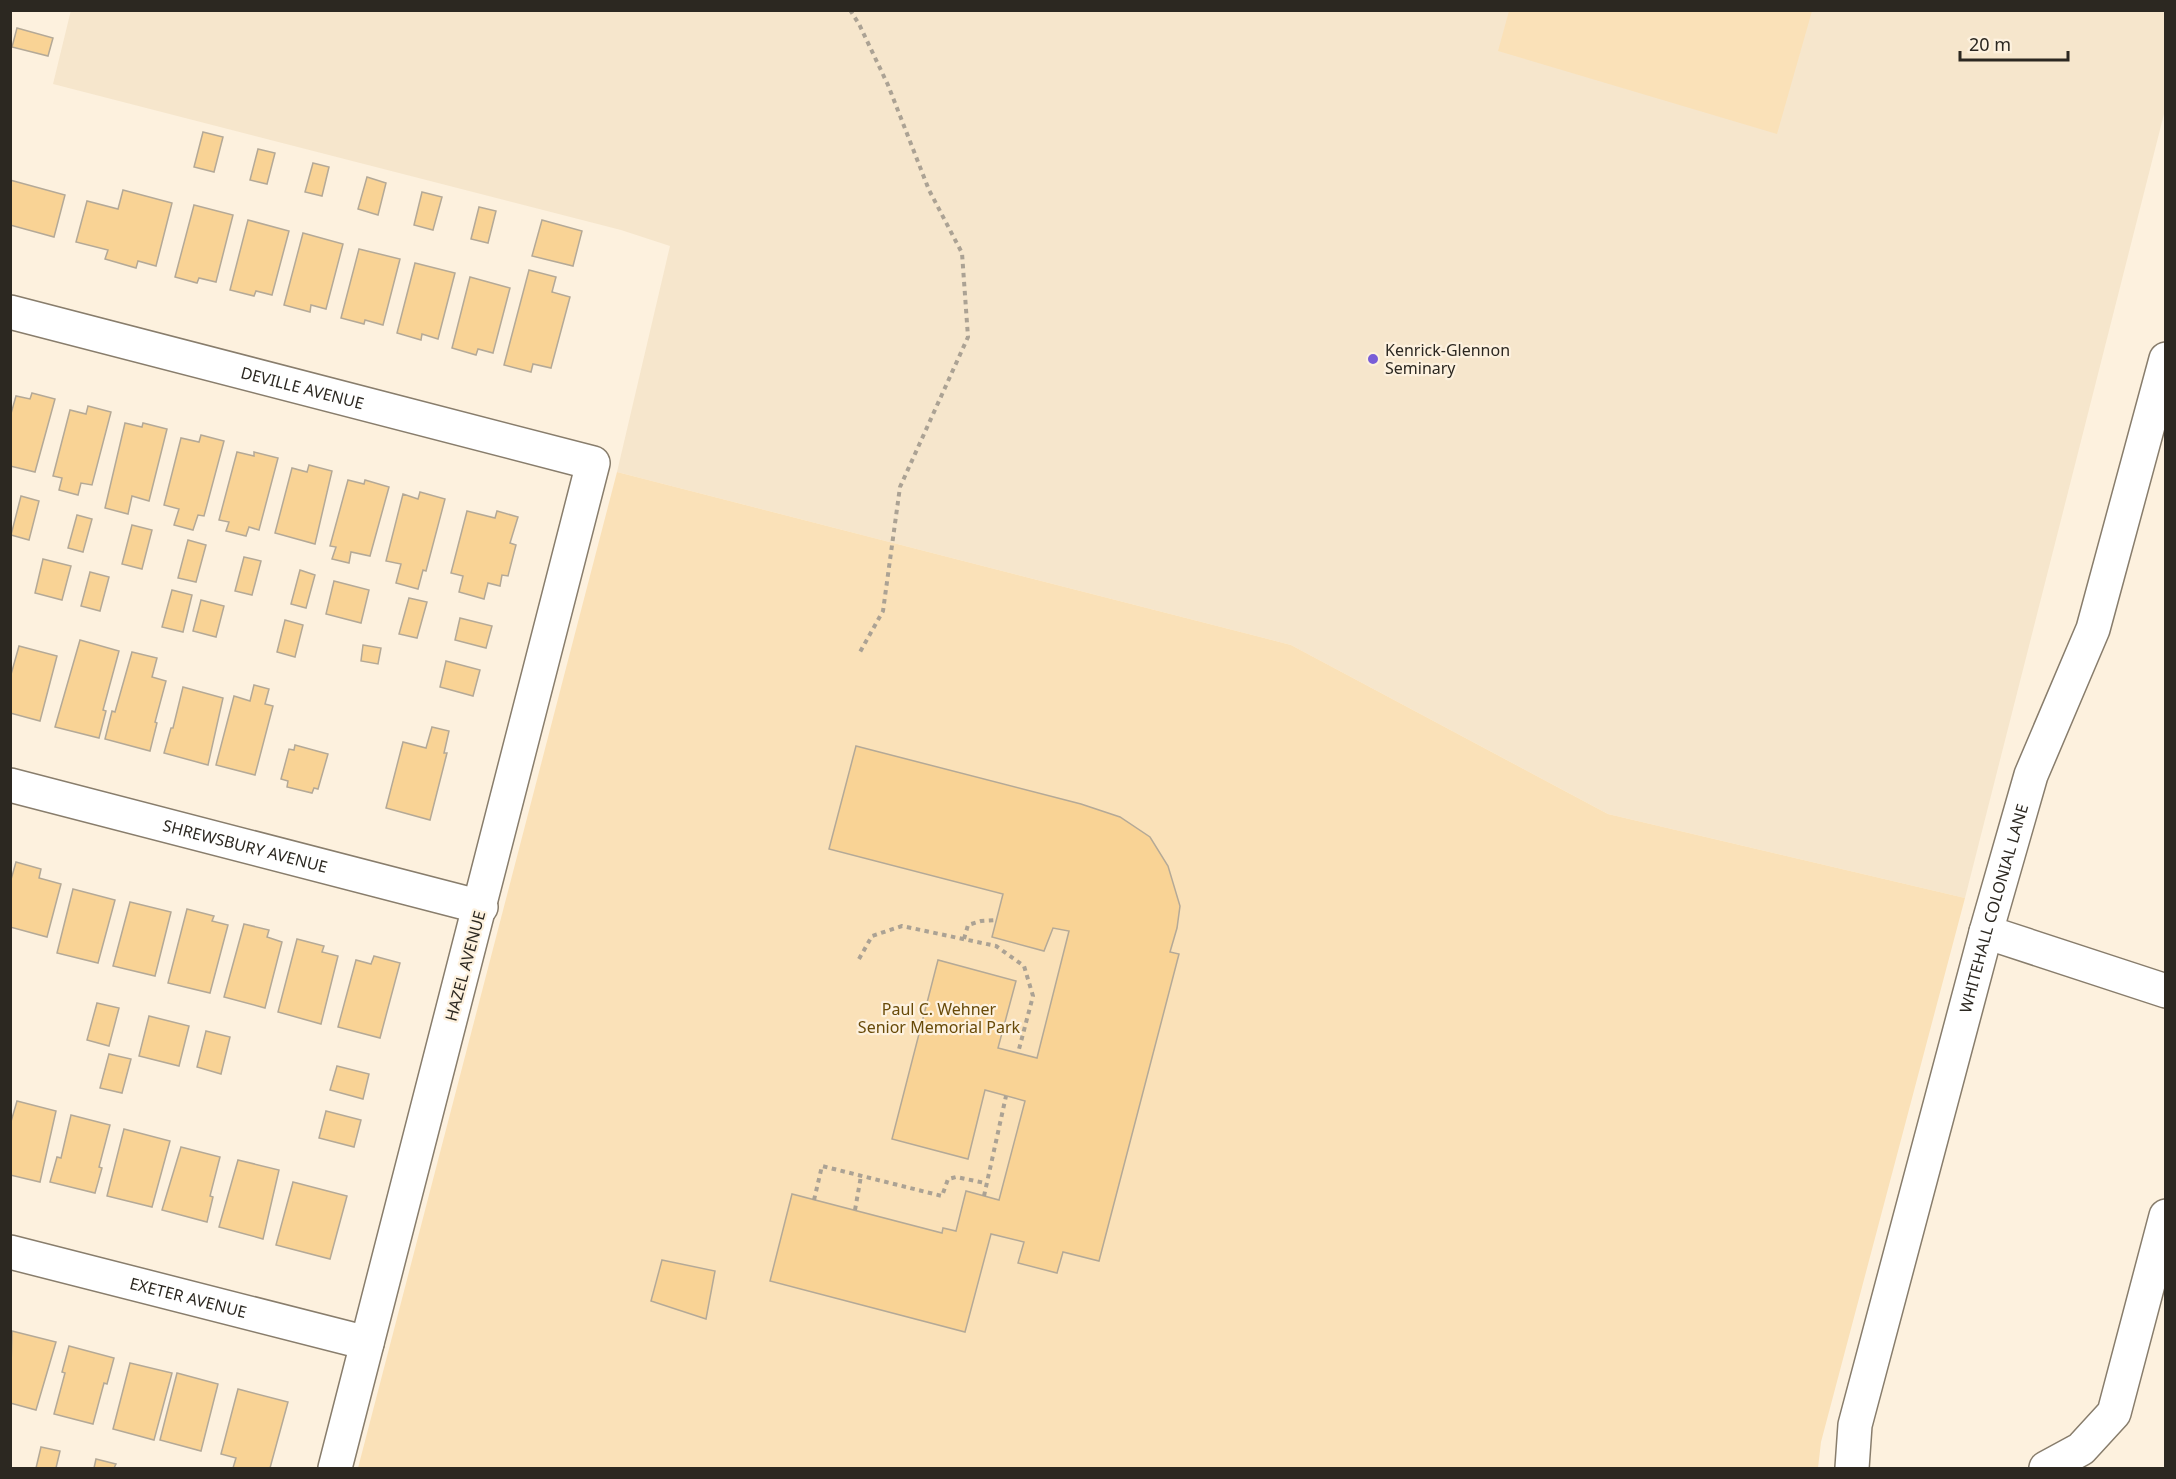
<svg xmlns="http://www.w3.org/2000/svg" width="2176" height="1479" viewBox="0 0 2176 1479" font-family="'Noto Sans',sans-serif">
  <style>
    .built { fill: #f6e6cc }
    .green { fill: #fae1b8 }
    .building { fill: #f9d395; stroke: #b4a997; stroke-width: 1.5 }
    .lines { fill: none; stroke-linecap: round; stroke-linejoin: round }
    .minor-casing { stroke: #887d6c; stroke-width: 36 }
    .path { stroke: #aba294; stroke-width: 4; stroke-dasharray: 4.5 4.5; stroke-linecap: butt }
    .minor { stroke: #fff; stroke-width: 33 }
    .poi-dot { fill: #785dd7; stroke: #fdf1de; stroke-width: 2 }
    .labels { text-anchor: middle; stroke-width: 4.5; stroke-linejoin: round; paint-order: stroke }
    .poi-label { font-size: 16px; fill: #2c2821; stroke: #fdf1de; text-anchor: start }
    .street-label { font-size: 16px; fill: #2c2821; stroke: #fdf1de }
    .park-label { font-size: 16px; fill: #684a08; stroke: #fdf1de }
  </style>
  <rect width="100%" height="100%" fill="#fdf1de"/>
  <!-- built -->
  <polygon class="built" points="71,10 2166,11 2165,110 1965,898 1608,814 1291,645 617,472 670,246 621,230 53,84"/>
  <!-- green -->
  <g class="green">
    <polygon points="1509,11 1509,10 1812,11 1777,134 1498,51"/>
    <polygon points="617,472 1291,645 1608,814 1965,898 1821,1442 1818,1468 358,1468"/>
  </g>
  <!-- building -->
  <g class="building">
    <polygon points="17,28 53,38 48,56 12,47"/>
    <polygon points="203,132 223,137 214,172 194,167"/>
    <polygon points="258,149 275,153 267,184 250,180"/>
    <polygon points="313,163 329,167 322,196 305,192"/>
    <polygon points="367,177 386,183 378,215 358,209"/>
    <polygon points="10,180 65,195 54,237 10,225"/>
    <polygon points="123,190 172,203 156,266 138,261 136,268 105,259 108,250 76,242 87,201 118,209"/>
    <polygon points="422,192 442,197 433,230 414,225"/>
    <polygon points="194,205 233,215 216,282 199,278 197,283 175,277"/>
    <polygon points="479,207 496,211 488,243 471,239"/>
    <polygon points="248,220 289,231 272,295 256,291 254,296 230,290"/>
    <polygon points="542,220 582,231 573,266 532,256"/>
    <polygon points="303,233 343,244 326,309 311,305 310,312 284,305"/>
    <polygon points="359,249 400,259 383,325 365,320 364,324 341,318"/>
    <polygon points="415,263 455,273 438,339 422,334 421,340 397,333"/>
    <polygon points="529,270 556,277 552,292 570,297 551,368 533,364 531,372 504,365"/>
    <polygon points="470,277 510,288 493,353 478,349 476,355 452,348"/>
    <polygon points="32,393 55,399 35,472 10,466 10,417 16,396 30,399"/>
    <polygon points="88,406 111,412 92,485 81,483 78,495 59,490 62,478 53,476 70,410 86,414"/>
    <polygon points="125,423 142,427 143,423 167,429 149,501 132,496 128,514 105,508"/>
    <polygon points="201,435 224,441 204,516 198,515 193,530 174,525 179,509 164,505 181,438 199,442"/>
    <polygon points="237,452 254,456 254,452 278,458 259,530 249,527 246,536 226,531 229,522 219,520"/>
    <polygon points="309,465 332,471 315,544 275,533 292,468 307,472"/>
    <polygon points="348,480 364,484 365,480 389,487 370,556 351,552 349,563 332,559 336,547 330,546"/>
    <polygon points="420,492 445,499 426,571 423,570 418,589 396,583 401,564 386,561 403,494 418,499"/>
    <polygon points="21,496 39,501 29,540 11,535"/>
    <polygon points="467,511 495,518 497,511 518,517 510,543 516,545 508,576 502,575 500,586 488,583 484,599 459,592 463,576 451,573"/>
    <polygon points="77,515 92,519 83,552 68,548"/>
    <polygon points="132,525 152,530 142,569 122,564"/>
    <polygon points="188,540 206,545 196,582 178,578"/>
    <polygon points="244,557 261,561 252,595 235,591"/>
    <polygon points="43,559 71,566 62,600 35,593"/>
    <polygon points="300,570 315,575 306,608 291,604"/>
    <polygon points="90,572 109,577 100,611 81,606"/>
    <polygon points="334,581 369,590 361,623 326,614"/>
    <polygon points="172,590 192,595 183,632 162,627"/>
    <polygon points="409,598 427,602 417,638 399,634"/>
    <polygon points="201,600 224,606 216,637 193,631"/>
    <polygon points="460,618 492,626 486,648 455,640"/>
    <polygon points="285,620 303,625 295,657 277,652"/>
    <polygon points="80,640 119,651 103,710 106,711 99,738 55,727"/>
    <polygon points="363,645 381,648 378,664 361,661"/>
    <polygon points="19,646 57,656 40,721 10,713 10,678"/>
    <polygon points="132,652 157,658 152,677 166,681 155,722 157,723 150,751 105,739 112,711 115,712"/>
    <polygon points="446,661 480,670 473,696 440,687"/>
    <polygon points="254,685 269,689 265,704 273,706 255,775 216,765 234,696 250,701"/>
    <polygon points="183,687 223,698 208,765 164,753 171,728 173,728"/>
    <polygon points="432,727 449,731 444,753 447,753 430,820 386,808 403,742 426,748"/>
    <polygon points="295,745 328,754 318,789 314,788 312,793 287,787 288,781 281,779 289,749 294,750"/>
    <polygon points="856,746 1081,804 1120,817 1150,837 1168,866 1180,906 1177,928 1170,952 1179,954 1099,1261 1063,1252 1057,1273 1018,1263 1024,1242 991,1234 965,1332 770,1281 792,1194 942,1233 943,1228 956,1231 966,1191 999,1200 1025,1101 985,1090 968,1159 892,1139 938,960 1016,981 998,1048 1037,1058 1069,931 1053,928 1044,951 992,937 1003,894 829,849"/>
    <polygon points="16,862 41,869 39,878 61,884 47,937 10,927 10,883"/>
    <polygon points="73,889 115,900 98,963 57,953"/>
    <polygon points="130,902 171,912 155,976 113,966"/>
    <polygon points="187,909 214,916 212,921 228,925 210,993 168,983"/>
    <polygon points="244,924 269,930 267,937 282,942 265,1008 224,997"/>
    <polygon points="297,939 324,946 322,952 338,956 321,1024 278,1012"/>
    <polygon points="374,956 400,963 380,1038 338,1027 356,960 371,964"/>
    <polygon points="97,1003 119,1008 109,1046 87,1040"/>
    <polygon points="149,1016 189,1026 179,1066 139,1056"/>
    <polygon points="206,1031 230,1037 221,1074 197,1067"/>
    <polygon points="109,1054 131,1059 122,1093 100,1088"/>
    <polygon points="337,1066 369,1074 363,1099 330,1090"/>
    <polygon points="17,1101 56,1111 40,1182 10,1175 10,1125"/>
    <polygon points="326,1111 361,1120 354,1147 319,1138"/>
    <polygon points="71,1115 110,1125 99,1167 102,1168 95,1193 50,1182 57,1157 61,1158"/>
    <polygon points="124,1129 170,1141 152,1207 107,1196"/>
    <polygon points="181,1147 220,1157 210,1196 213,1197 207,1222 162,1210"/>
    <polygon points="238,1160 279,1170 263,1239 219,1227"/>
    <polygon points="293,1182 347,1196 330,1259 276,1245"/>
    <polygon points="662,1260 715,1271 706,1319 651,1301"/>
    <polygon points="12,1331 56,1342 36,1410 10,1403"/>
    <polygon points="69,1346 114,1358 107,1384 104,1383 93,1424 54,1414 65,1373 62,1372"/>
    <polygon points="130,1363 172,1373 154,1440 113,1429"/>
    <polygon points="177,1373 218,1384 201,1451 160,1440"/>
    <polygon points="238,1389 288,1402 270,1468 233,1468 236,1458 221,1454"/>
    <polygon points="41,1447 60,1451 56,1468 36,1468"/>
    <polygon points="96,1459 116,1464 114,1468 94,1468"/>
  </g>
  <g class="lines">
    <!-- minor casing -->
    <g class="minor-casing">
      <g id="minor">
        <path id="s1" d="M10 312 593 463 335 1468"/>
        <path id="s2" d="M10 785 481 907"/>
        <polyline points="1986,932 2166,991"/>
        <path id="s3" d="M10 1252 367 1343"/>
        <path id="s4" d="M1852 1468 1855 1425 1986 932 2031 775 2093 629 2166 359"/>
        <polyline points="2046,1468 2081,1449 2114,1413 2166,1216"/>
      </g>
    </g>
    <!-- path -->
    <g class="path">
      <polyline points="850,10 859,24 888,85 929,190 962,253 968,337 900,487 883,611 860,652"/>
      <polyline points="964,939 968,925 981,921 996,920"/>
      <polyline points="859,959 872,936 902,926 996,946 1024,966 1033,996 1018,1053"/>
      <polyline points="984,1196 1006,1096"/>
      <polyline points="814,1200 822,1166 942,1196 948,1179 956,1177 985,1183"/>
      <polyline points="855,1210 861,1176"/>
    </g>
    <!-- minor -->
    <use href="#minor" class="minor"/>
  </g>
  <!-- markers -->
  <circle class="poi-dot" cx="1373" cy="359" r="6"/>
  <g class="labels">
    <!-- poi labels -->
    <g class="poi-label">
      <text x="1385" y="356">Kenrick-Glennon<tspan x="1385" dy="18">Seminary</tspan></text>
    </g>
    <!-- street labels -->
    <g class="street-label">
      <text dy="6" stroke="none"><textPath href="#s1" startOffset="302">DEVILLE AVENUE</textPath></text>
      <text dy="6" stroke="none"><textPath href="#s2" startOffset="243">SHREWSBURY AVENUE</textPath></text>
      <text dy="6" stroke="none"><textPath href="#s4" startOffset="578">WHITEHALL COLONIAL LANE</textPath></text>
      <text transform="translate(465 966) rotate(-75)" y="6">HAZEL AVENUE</text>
      <text dy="6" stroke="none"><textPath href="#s3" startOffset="184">EXETER AVENUE</textPath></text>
    </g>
    <!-- park labels -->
    <g class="park-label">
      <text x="939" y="1015">Paul C. Wehner<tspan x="939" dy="18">Senior Memorial Park</tspan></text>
    </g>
  </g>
  <!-- border -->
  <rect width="2176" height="1479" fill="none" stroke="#2c2821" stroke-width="24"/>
  <!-- scale -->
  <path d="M1960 51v9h108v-9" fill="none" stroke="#2c2821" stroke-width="3"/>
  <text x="1969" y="51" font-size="18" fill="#2c2821" stroke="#fdf1de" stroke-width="4.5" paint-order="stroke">20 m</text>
</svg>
